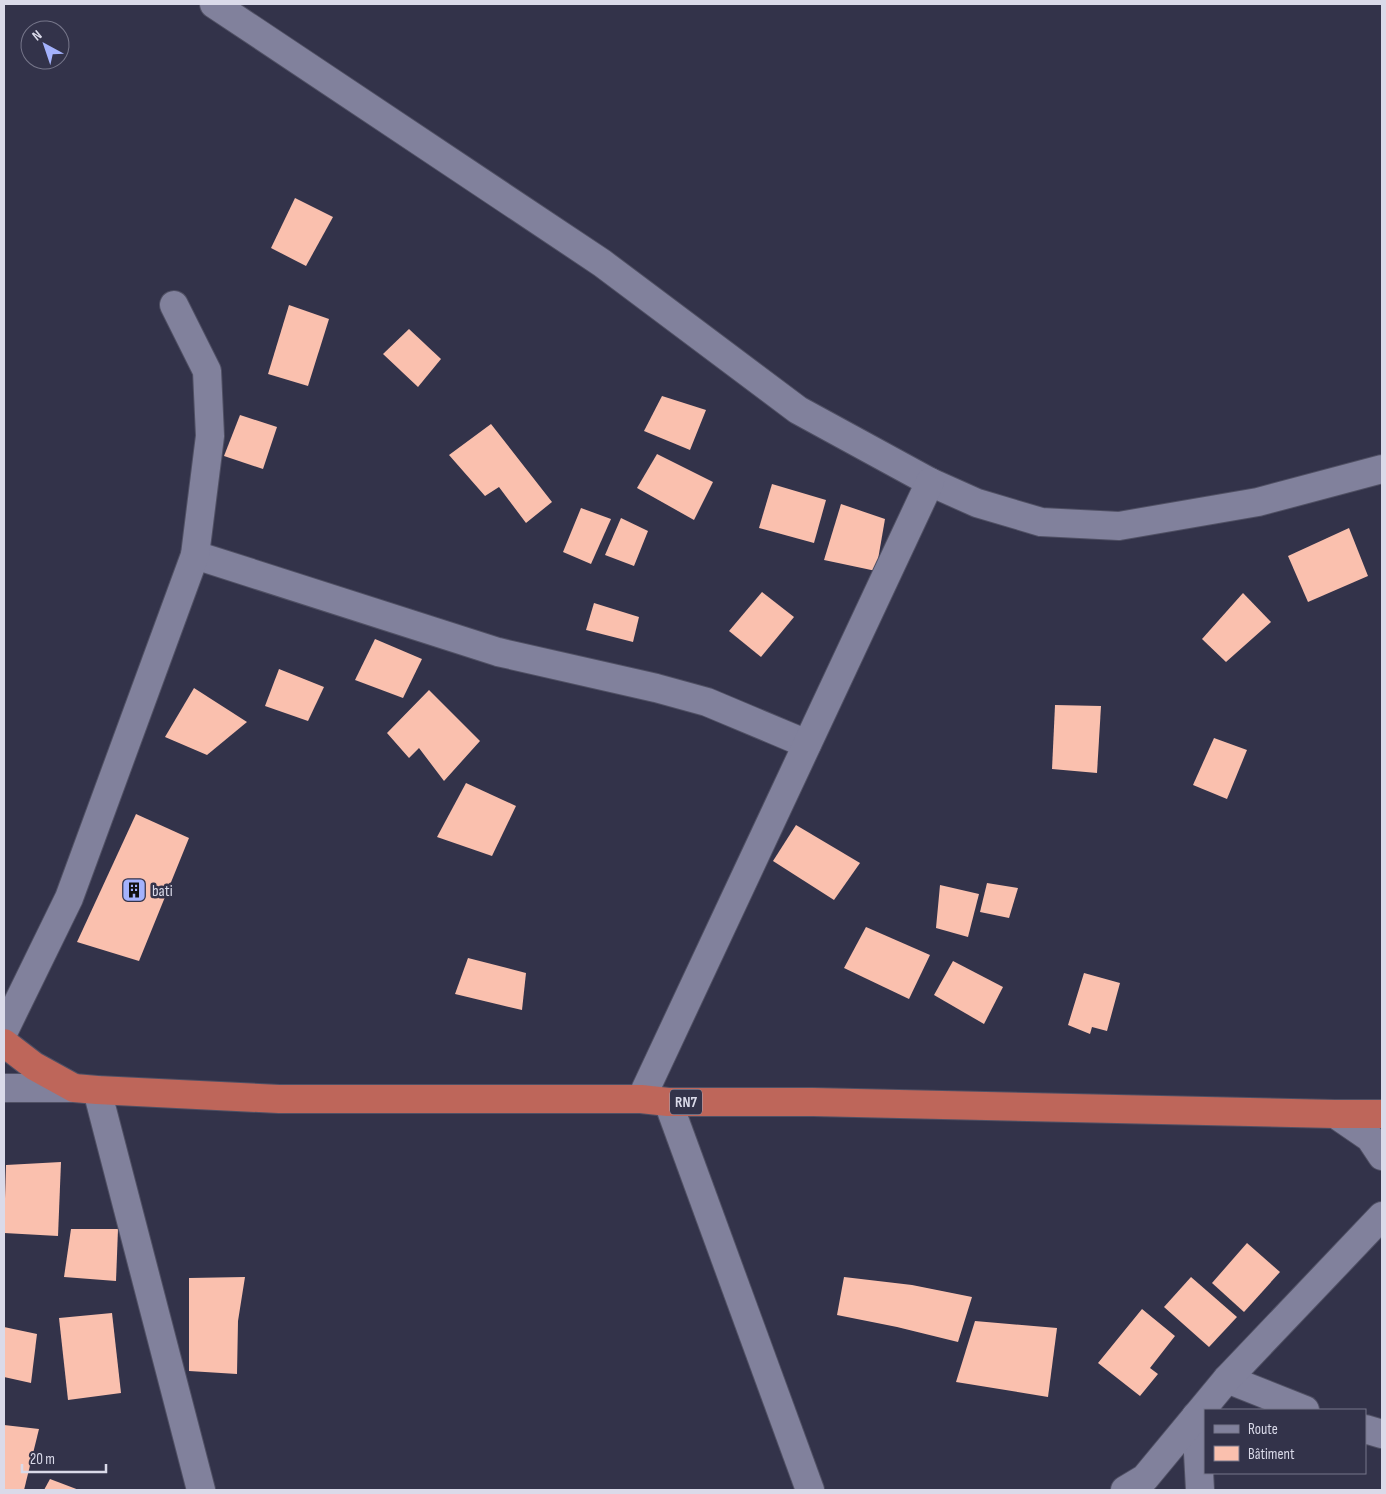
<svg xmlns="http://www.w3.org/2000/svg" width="1386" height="1494" viewBox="0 0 1386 1494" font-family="'Sofia Sans Condensed',sans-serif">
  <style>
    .building { fill: #fac0ae }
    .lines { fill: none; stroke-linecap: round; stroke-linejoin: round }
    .minor-casing { stroke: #505064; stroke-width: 30 }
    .trunk-casing { stroke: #505064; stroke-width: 30 }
    .minor { stroke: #81819c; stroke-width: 28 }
    .trunk { stroke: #be665a; stroke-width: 28 }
    .labels { text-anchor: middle; stroke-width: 5; stroke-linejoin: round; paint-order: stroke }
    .shield { fill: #33334a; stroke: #a8a8b9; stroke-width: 1 }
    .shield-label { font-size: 15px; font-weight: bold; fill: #dadae9 }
    .poi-label { font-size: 16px; fill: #dadae9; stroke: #33334a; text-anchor: start }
  </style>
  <rect width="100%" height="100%" fill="#33334a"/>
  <!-- building -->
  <g class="building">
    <polygon points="295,198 333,217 306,266 271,248"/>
    <polygon points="289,305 329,319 308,386 268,374"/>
    <polygon points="409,329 441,359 418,387 383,354"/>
    <polygon points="662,396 706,410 690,450 644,431"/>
    <polygon points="240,415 277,427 263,469 224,456"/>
    <polygon points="491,424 552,502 526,523 499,487 485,496 449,455"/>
    <polygon points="657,454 713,482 694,520 637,488"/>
    <polygon points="772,484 826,500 814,543 759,528"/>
    <polygon points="841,504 885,519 876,571 824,560"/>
    <polygon points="581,508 611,519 591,564 563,552"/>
    <polygon points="621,518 648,531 634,566 605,555"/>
    <polygon points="1349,528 1368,576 1308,602 1288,556"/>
    <polygon points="762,592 794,617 761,657 729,631"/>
    <polygon points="1243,593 1271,622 1226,662 1202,639"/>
    <polygon points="594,603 639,617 633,642 586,630"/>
    <polygon points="375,639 422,659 403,698 355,680"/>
    <polygon points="279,669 324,687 308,721 265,706"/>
    <polygon points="194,688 247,722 207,755 165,737"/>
    <polygon points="429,690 480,741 444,781 419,748 409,758 387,733"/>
    <polygon points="1055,705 1101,706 1097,773 1052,769"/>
    <polygon points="1214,738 1247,750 1227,799 1193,785"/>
    <polygon points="466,783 516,806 492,856 437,837"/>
    <polygon points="136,814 189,838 139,961 77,942"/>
    <polygon points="796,825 860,863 834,900 773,861"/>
    <polygon points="987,883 1018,888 1009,918 980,912"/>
    <polygon points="940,885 979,894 968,937 936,928"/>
    <polygon points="866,927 930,955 909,999 844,968"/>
    <polygon points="468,958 526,973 522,1010 455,994"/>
    <polygon points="953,961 1003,987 984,1024 934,995"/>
    <polygon points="1084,973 1120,983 1107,1031 1092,1027 1090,1034 1068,1025"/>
    <polygon points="61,1162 58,1236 4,1233 6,1165"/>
    <polygon points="71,1229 118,1229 116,1281 64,1277"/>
    <polygon points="1247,1243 1280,1272 1244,1312 1212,1283"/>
    <polygon points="245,1277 238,1321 237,1374 189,1371 189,1278"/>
    <polygon points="844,1277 912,1285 972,1297 958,1342 897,1327 837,1315"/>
    <polygon points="1191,1277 1237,1317 1209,1347 1164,1307"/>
    <polygon points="1142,1309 1175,1336 1150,1368 1158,1374 1140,1396 1098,1363"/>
    <polygon points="112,1313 121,1393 68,1400 59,1318"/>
    <polygon points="975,1321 1057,1328 1048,1397 956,1382"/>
    <polygon points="4,1327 37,1334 31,1383 4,1377"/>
    <polygon points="4,1425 39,1429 24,1490 4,1490"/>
    <polygon points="50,1479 79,1490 44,1490"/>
  </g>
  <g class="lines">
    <!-- minor casing -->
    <g class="minor-casing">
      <g id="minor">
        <polyline points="214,4 602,263 798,410 930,482 977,503 1041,522 1119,526 1258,502 1382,469"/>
        <polyline points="195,555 498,652 656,688 707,702 807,744"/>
        <polyline points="4,1031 69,898 195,555 210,436 207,371 174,305"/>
        <polyline points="4,1088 74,1088"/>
        <polyline points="97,1090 201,1490"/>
        <polyline points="641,1099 930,482"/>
        <polyline points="668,1102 810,1490"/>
        <polyline points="1335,1114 1370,1138 1382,1156"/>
        <polyline points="1227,1379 1305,1410"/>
        <polyline points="1196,1416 1200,1490"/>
        <polyline points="1365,1429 1382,1434"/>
        <polyline points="1125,1490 1145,1478 1227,1379 1382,1216"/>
      </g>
    </g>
    <!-- trunk casing -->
    <g class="trunk-casing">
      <polyline id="trunk" points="4,1043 34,1066 74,1088 97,1090 279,1099 641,1099 668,1102 813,1102 1335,1114 1382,1114"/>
    </g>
    <!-- minor -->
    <use href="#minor" class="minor"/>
    <!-- trunk -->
    <use href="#trunk" class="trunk"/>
  </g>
  <!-- icons -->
  <defs>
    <g id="building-square" transform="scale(1.25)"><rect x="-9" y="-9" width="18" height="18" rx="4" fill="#a4b2fc" stroke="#33334a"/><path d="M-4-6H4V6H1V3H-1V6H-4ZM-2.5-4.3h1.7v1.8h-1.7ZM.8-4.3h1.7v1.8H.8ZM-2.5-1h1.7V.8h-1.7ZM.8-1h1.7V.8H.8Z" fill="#111"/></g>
  </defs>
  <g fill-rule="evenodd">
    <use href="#building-square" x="134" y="890"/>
  </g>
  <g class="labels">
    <!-- shield labels -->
    <rect class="shield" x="670" y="1089.5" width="32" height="25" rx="4"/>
    <g class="shield-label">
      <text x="686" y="1107">RN7</text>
    </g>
    <!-- poi labels -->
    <g class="poi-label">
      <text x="152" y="896">bati</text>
    </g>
  </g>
  <!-- border -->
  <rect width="1386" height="1494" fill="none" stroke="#dadae9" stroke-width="10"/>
  <!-- legend -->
  <rect x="1204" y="1409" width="162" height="65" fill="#33334a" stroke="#76768a"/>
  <rect x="1214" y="1425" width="25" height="8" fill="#81819c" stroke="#76768a"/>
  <text x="1248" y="1434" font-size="15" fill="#dadae9">Route</text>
  <rect x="1214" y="1446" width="25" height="15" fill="#fac0ae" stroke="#76768a"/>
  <text x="1248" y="1459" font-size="15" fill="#dadae9">Bâtiment</text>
  <!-- north arrow -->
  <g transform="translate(45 45) rotate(320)"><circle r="24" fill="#33334a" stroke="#76768a"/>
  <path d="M0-4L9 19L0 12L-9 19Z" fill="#a4b2fc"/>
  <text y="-8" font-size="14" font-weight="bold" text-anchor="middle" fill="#dadae9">N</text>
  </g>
  <!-- scale -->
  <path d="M22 1464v8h84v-8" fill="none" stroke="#dadae9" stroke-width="2.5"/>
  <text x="30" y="1464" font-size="15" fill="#dadae9" stroke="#33334a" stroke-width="4" paint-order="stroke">20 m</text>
</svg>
